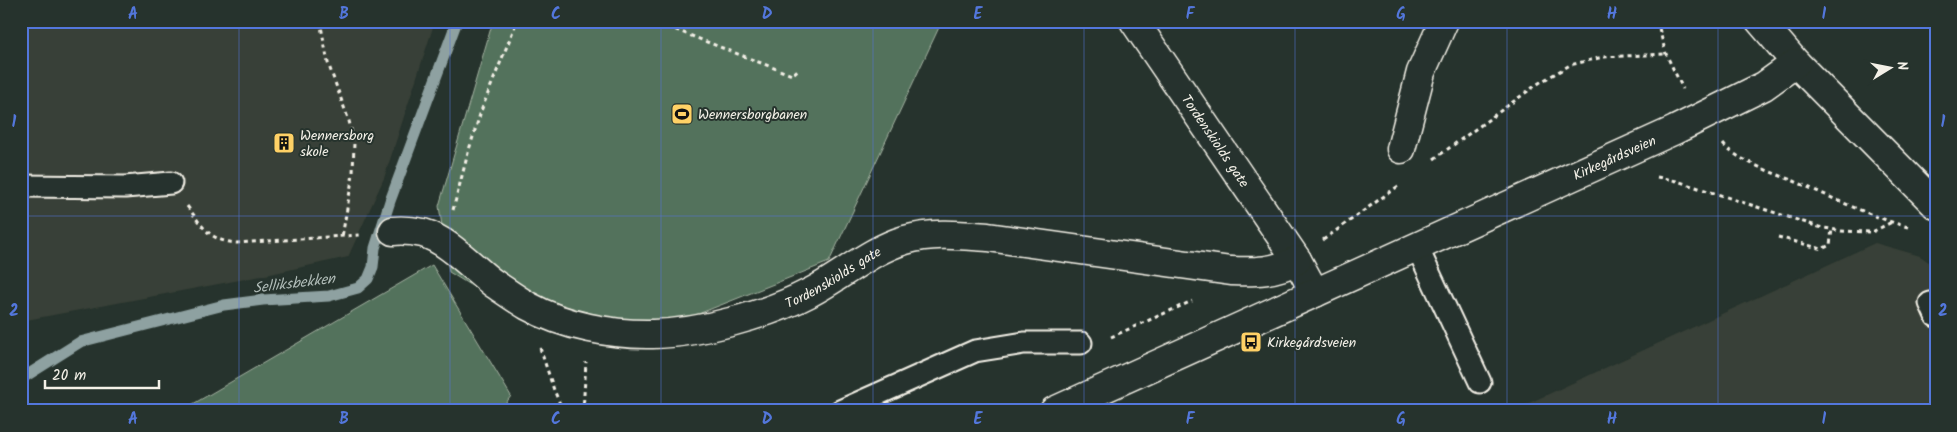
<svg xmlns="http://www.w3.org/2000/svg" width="1957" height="432" viewBox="0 0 1957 432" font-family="Kalam,sans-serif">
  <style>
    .built { fill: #394137 }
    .green { fill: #53725b; stroke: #a4b2a2 }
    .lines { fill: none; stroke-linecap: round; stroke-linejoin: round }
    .stream { stroke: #8ea1a1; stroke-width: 11 }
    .service-casing { stroke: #f4f1e8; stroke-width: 25 }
    .minor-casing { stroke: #f4f1e8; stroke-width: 31 }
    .tertiary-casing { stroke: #f4f1e8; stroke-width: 31 }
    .path { stroke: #f4f1e8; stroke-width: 3; stroke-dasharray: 4 4; stroke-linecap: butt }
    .service { stroke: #26332d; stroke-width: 21 }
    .minor { stroke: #26332d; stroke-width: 28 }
    .tertiary { stroke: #26332d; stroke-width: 28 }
    .grid { fill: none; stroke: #5377dc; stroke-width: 1; stroke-opacity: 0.55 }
    .labels { text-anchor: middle; stroke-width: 4; stroke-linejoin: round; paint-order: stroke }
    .poi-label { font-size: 14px; fill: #f4f1e8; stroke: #26332d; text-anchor: start }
    .street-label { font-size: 14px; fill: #f4f1e8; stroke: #26332d }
    .water-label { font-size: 15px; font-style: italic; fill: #b0bcb8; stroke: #26332d }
    .neatline { fill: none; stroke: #5377dc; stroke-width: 2 }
    .grid-label { font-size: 16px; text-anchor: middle; font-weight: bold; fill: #5377dc }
  </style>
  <rect width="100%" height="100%" fill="#26332d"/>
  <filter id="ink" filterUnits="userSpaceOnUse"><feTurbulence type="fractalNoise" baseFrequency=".02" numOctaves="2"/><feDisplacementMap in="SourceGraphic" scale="10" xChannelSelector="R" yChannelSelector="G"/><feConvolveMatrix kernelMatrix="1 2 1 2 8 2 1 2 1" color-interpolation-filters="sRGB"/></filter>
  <g filter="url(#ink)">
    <!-- built -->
    <g class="built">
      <polygon points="21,21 435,21 384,178 348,257 261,276 21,321"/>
      <polygon points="1875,243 1920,256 1936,267 1936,411 1512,411"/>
    </g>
    <!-- green -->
    <g class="green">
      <polygon points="493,21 942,21 829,262 615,347 522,317 449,272 439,206"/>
      <polygon points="432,265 511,396 500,411 181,411"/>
    </g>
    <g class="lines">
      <!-- stream -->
      <polyline class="stream" points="21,379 80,342 224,305 263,300 329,296 358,288 368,279 373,267 375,248 390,201 457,21"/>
      <!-- service casing -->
      <g class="service-casing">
        <g id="service">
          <polyline points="21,186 125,187 171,183"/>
          <polyline points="1417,247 1480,382"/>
          <polyline points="1936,302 1930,303 1936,316"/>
          <polyline points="840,411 975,351 1024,343 1081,343"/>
        </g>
      </g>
      <!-- minor casing -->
      <g class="minor-casing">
        <g id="minor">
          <path id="s1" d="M1134 21 1297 260 1315 293"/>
          <polyline points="1401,149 1421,72 1444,21"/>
          <path id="s2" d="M393 231C403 230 413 231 423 233 448 240 473 268 493 283 505 291 516 299 528 306 564 326 613 335 653 334 700 333 767 315 809 293 841 277 870 250 905 240 932 232 960 235 988 237L1231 271C1255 272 1275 272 1297 260"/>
        </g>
      </g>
      <!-- tertiary casing -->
      <g class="tertiary-casing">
        <g id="tertiary">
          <polyline points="1760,21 1796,63 1936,205"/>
          <path id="s3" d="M1054 411 1675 130 1764 86 1796 63"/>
        </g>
      </g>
      <!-- path -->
      <g class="path">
        <polyline points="320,21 328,63 349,121 354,142 353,174 342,237"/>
        <polyline points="653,21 792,75 800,68"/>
        <polyline points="1657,21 1666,54 1683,89"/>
        <path d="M1723 144C1734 159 1776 174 1794 181 1831 197 1869 216 1908 227"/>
        <polyline points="1434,159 1539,83 1570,65 1603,57 1666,54"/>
        <polyline points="1657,177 1677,181 1819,227 1841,231 1872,232 1892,222"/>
        <path d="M187 206C203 227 209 241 237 243L360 235"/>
        <polyline points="453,210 468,153 481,111 517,21"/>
        <polyline points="1778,237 1822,249 1830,245 1832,229"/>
        <polyline points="1323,240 1401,184"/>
        <polyline points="1111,337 1192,301"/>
        <polyline points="540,348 554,390 563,411"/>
        <polyline points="583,411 586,362"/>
      </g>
      <!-- service -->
      <use href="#service" class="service"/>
      <!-- minor -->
      <use href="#minor" class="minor"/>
      <!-- tertiary -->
      <use href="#tertiary" class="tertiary"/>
    </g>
  </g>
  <!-- grid -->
  <path class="grid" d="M239 21V411M450 21V411M661 21V411M873 21V411M1084 21V411M1295 21V411M1507 21V411M1718 21V411M21 216H1936"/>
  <!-- icons -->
  <defs>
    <g id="stadium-square" transform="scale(1.125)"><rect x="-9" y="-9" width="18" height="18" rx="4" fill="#ffd166" stroke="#26332d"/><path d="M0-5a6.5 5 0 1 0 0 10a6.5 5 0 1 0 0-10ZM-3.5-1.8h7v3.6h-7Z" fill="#111"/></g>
    <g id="building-square" transform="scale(1.125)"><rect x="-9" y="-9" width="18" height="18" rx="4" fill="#ffd166" stroke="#26332d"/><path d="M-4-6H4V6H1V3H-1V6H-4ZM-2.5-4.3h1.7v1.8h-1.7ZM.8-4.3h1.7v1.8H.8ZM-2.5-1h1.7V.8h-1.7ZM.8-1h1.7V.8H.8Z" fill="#111"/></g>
    <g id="bus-square" transform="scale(1.125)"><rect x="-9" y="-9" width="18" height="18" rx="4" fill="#ffd166" stroke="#26332d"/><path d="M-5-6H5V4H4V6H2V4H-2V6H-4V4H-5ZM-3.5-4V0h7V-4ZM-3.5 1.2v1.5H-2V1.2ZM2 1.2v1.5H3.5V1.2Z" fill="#111"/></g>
  </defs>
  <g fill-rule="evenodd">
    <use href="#stadium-square" x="682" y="114"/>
    <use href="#building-square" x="284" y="143"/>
    <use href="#bus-square" x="1251" y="342"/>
  </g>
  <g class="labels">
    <!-- poi labels -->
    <g class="poi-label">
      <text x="698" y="119">Wennersborgbanen</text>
      <text x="300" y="140">Wennersborg<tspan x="300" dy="16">skole</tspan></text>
      <text x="1267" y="347">Kirkegårdsveien</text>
    </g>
    <!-- street labels -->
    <g class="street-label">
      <text dy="5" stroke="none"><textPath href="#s1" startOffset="145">Tordenskiolds gate</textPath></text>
      <text dy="5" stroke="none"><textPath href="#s3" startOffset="615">Kirkegårdsveien</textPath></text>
      <text dy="5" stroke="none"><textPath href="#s2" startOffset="479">Tordenskiolds gate</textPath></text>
    </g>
    <!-- water labels -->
    <g class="water-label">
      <text transform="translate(294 283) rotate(-7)" y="5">Selliksbekken</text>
    </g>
  </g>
  <!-- margin -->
  <rect width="1957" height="432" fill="none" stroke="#26332d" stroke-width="55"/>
  <!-- north arrow -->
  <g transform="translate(1890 68) rotate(80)" stroke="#26332d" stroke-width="4" paint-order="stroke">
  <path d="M0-4L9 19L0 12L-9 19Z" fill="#f4f1e8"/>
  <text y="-8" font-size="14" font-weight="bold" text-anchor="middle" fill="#f4f1e8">N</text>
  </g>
  <!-- scale -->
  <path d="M45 380v8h114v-8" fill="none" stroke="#f4f1e8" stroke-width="2.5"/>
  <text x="52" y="380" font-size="15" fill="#f4f1e8" stroke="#26332d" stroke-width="4" paint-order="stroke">20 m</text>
  <rect x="28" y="28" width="1902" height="376" class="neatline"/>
  <g class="grid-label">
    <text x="133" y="19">A</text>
    <text x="344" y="19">B</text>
    <text x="556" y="19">C</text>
    <text x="767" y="19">D</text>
    <text x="978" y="19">E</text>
    <text x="1190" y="19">F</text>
    <text x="1401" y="19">G</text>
    <text x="1612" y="19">H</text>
    <text x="1824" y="19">I</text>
    <text x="14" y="127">1</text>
    <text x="1943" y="127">1</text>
    <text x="14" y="316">2</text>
    <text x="1943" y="316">2</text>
    <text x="133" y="424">A</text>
    <text x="344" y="424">B</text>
    <text x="556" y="424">C</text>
    <text x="767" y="424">D</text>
    <text x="978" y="424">E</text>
    <text x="1190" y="424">F</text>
    <text x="1401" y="424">G</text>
    <text x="1612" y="424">H</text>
    <text x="1824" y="424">I</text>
  </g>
</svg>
